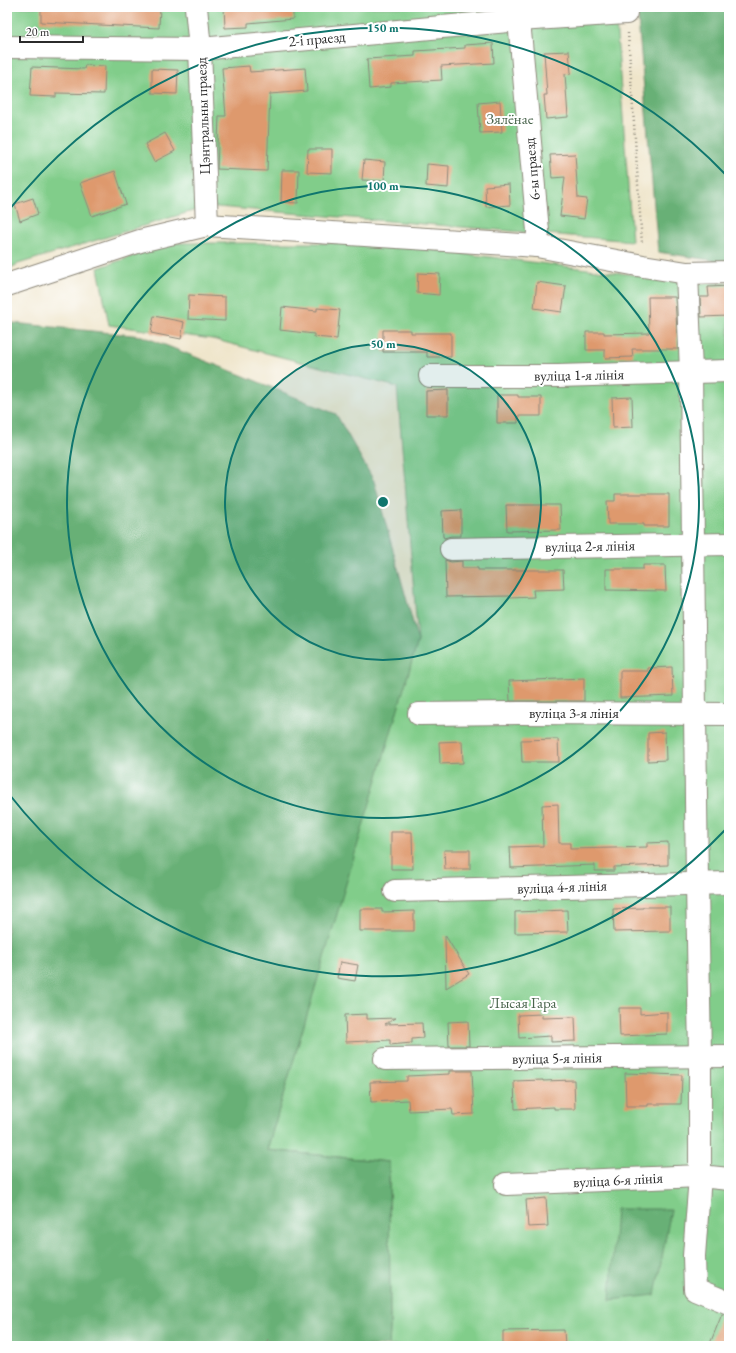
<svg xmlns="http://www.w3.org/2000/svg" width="736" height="1353" viewBox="0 0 736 1353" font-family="'EB Garamond',serif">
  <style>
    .green { fill: #81cd8a; stroke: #567c5a }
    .forest { fill: #68b076; stroke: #4a6e50 }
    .building { fill: #de996d }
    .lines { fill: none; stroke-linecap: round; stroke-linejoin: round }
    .minor-casing { stroke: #8d887a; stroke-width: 24 }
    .path { stroke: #8d887a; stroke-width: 2.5; stroke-dasharray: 1 3; stroke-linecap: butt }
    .minor { stroke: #fff; stroke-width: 22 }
    .ring { fill: none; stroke: #0f766e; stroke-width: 2 }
    .labels { text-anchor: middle; stroke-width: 4; stroke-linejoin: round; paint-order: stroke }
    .street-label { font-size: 15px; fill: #2b2b2b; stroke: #fff }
    .park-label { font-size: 15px; fill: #49644c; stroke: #fff }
    .centre { fill: #0f766e; stroke: #fff; stroke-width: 2 }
    .ring-label { font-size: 12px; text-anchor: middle; font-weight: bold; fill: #0f766e; stroke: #fff; stroke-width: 4; stroke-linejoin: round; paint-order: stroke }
  </style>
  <rect width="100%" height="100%" fill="#fff"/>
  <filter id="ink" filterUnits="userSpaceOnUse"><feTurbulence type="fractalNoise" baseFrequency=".025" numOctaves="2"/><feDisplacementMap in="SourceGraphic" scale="8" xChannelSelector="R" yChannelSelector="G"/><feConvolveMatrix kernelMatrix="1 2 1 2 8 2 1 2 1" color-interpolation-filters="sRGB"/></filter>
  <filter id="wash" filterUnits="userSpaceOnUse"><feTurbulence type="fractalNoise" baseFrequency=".012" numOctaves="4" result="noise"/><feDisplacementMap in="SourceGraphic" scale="16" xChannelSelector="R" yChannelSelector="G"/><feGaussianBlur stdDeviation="0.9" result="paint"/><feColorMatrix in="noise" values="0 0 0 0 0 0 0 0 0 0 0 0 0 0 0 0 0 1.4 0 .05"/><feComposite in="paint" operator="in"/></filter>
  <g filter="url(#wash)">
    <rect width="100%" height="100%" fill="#efe5ca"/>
    <!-- green -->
    <g class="green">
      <polygon points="7,7 615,7 632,241 217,207 196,210 18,264 7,270"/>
      <polygon points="172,243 377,243 701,283 729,283 729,1346 389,1346 390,1329 389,1162 267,1150 347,873 418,641 397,387 212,339 109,325 98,268"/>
    </g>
    <!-- forest -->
    <g class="forest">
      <polygon points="637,7 729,7 729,263 658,252"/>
      <polygon points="13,323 142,336 244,376 336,414 374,481 418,641 267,1150 389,1162 390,1329 389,1346 7,1346 7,326"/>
      <polygon points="616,1209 671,1209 655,1295 610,1300"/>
    </g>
    <g id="blocks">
      <!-- building -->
      <g class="building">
        <polygon points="41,7 160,7 159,28 41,22"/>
        <polygon points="224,7 293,7 293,19 248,23 248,27 225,28"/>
        <polygon points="493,43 494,63 441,66 442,80 391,83 391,87 369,89 367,59 415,56 415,51 465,48 465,45"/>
        <polygon points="569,51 571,73 565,74 568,117 546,119 544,95 547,95 544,52"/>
        <polygon points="85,65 105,66 104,94 56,93 56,97 30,96 32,67 84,69"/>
        <polygon points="249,66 250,72 305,68 307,91 270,94 267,171 217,169 219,116 226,116 222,68"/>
        <polygon points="152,69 178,70 177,94 152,93"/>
        <polygon points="500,101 502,132 480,133 478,103"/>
        <polygon points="165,133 175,151 154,162 145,144"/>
        <polygon points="308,149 332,149 332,173 307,172"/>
        <polygon points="575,154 578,198 587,199 584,219 560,216 565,177 552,178 550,155"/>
        <polygon points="364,160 385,162 384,181 362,180"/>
        <polygon points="427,164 449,166 448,188 426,186"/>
        <polygon points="282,170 299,170 298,203 281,202"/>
        <polygon points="115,171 126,204 92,216 80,183"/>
        <polygon points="509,184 510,205 486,207 485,186"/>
        <polygon points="33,198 38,214 20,221 15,204"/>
        <polygon points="418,273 440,274 439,295 417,293"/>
        <polygon points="537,282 566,286 562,312 534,308"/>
        <polygon points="729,286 729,316 701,317 700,297 709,297 708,287"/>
        <polygon points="189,295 225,297 225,321 188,319"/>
        <polygon points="648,297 675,297 678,349 632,349 633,357 605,358 605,350 586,350 586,332 604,332 604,334 649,333"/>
        <polygon points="282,307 317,311 317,308 340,310 337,339 314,337 314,334 280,330"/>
        <polygon points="154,316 184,322 181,339 151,333"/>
        <polygon points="383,330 411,330 411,333 451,333 451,357 427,357 427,352 383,352"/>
        <polygon points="448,390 448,415 426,415 426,391"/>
        <polygon points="497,395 518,395 518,397 541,397 541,416 518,416 518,423 497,423"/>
        <polygon points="632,397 633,427 613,428 612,398"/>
        <polygon points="615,494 669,494 669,526 644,526 644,524 608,524 607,501 615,501"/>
        <polygon points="506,505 560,505 561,530 507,531"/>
        <polygon points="461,510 461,536 451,536 444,538 444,537 443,537 442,511"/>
        <polygon points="445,560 451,562 462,561 462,568 478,568 478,570 563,570 564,589 533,590 534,597 510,598 510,596 446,597"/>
        <polygon points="643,565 665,565 666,591 606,590 606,569 643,569"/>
        <polygon points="672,667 673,696 620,698 620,671 648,671 648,668"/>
        <polygon points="584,678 584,701 510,701 509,681"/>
        <polygon points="665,732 666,760 648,761 648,733"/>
        <polygon points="558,739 559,762 522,762 521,740"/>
        <polygon points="462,741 463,763 440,764 439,742"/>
        <polygon points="558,804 559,843 570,843 570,849 613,848 647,847 647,843 668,842 668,865 614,867 614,871 595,871 595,865 511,868 510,847 543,846 542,805"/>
        <polygon points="391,832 412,832 413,869 391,869"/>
        <polygon points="444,850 470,850 470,869 445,869"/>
        <polygon points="643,907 670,907 670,931 614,932 613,909 643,908"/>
        <polygon points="360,909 382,909 382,912 414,911 414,931 360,931"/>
        <polygon points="567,910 568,932 515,933 515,912"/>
        <polygon points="445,935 469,974 446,988"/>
        <polygon points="340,962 358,965 355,981 337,978"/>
        <polygon points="619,1008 640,1008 640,1014 667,1012 667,1034 620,1036"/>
        <polygon points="367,1014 367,1019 396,1018 385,1024 422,1023 423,1038 412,1039 412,1043 390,1045 390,1040 346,1042 345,1015"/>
        <polygon points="542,1014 542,1018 575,1017 576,1041 551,1042 551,1036 519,1038 518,1015"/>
        <polygon points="468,1021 469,1046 449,1046 448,1022"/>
        <polygon points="450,1071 472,1071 474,1114 453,1115 452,1109 409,1111 408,1100 371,1102 370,1082 407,1081 407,1076 450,1074"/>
        <polygon points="625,1073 682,1075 681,1104 648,1104 648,1106 626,1106"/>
        <polygon points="543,1080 543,1081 574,1080 575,1109 554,1109 554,1107 515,1109 514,1081"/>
        <polygon points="546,1198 548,1226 528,1227 526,1200"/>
        <polygon points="722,1314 729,1315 729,1346 709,1346"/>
        <polygon points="564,1330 565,1346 503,1346 503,1331"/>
      </g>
    </g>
  </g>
  <g filter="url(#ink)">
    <use href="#blocks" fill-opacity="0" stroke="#8d887a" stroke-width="1"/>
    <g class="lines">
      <!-- minor casing -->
      <g class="minor-casing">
        <g id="minor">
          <polyline points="196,7 200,49 207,225"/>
          <polyline points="519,20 538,231 537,246"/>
          <polyline points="7,47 200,49 519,20 626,13"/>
          <polyline points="687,273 691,372 697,883 700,1056 700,1176 694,1256 695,1289 729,1303"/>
          <polyline points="7,285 140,241 207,225 537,246 643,266 687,273 729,272"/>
          <polyline points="430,376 558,376 729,371"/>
          <polyline points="451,549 729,544"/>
          <polyline points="419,714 519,713 729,714"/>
          <polyline points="395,891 729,883"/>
          <polyline points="385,1059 729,1056"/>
          <polyline points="506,1184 700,1176 729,1179"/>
        </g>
      </g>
      <!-- path -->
      <g class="path">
        <polyline points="628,33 642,244"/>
        <polyline points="267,1340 279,1346"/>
      </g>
      <!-- minor -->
      <use href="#minor" class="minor"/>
    </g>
  </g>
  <!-- distance rings -->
  <circle cx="383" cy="502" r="158" fill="#0f766e" fill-opacity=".12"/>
  <g class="ring">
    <circle cx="383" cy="502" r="158"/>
    <circle cx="383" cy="502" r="316"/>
    <path d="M727 828A474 474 0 0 1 9 794M9 210A474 474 0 0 1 727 176"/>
  </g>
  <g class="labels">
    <!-- street labels -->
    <g class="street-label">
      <text transform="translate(317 39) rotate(-5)" y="5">2-і праезд</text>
      <text transform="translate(203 116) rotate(-92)" y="5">Цэнтральны праезд</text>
      <text transform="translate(532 169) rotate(-95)" y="5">6-ы праезд</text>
      <text transform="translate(579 375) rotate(-1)" y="5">вуліца 1-я лінія</text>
      <text transform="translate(590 546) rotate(-1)" y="5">вуліца 2-я лінія</text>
      <text x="574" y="718">вуліца 3-я лінія</text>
      <text transform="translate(562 887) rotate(-2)" y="5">вуліца 4-я лінія</text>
      <text transform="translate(557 1058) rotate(-1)" y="5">вуліца 5-я лінія</text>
      <text transform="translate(618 1180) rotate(-3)" y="5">вуліца 6-я лінія</text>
    </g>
    <!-- park labels -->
    <g class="park-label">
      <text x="510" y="124">Зялёнае</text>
      <text x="523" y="1008">Лысая Гара</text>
    </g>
  </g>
  <circle cx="383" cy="502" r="6" class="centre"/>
  <g class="ring-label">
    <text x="383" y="32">150 m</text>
    <text x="383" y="190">100 m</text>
    <text x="383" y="348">50 m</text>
  </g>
  <!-- margin -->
  <rect width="736" height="1353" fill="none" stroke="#fff" stroke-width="24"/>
  <!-- scale -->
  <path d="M20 36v6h63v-6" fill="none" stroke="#2b2b2b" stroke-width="2"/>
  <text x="26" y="36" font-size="12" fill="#2b2b2b" stroke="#ffffff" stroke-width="3" paint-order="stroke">20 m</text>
</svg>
